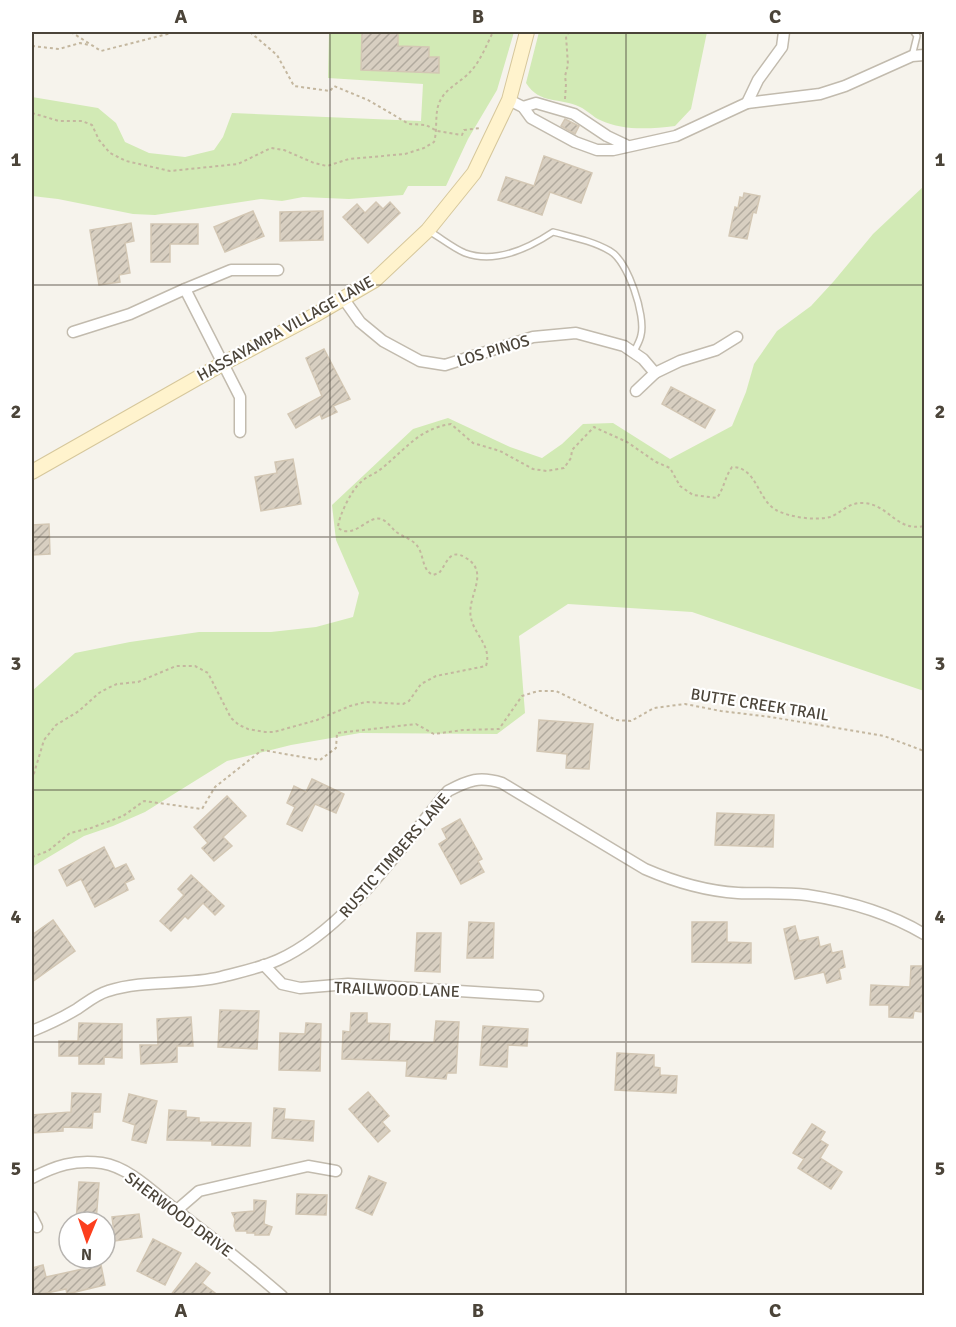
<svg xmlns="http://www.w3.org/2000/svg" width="956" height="1327" viewBox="0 0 956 1327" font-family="Signika,sans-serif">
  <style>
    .green { fill: #d2eab5 }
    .building { fill: url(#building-hatch); stroke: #d3c7b4; stroke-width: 1.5 }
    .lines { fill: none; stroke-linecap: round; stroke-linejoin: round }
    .lane-casing { stroke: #c2bbae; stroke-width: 8 }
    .street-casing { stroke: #c2bbae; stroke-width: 13 }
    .secondary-casing { stroke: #d6c79b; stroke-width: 16 }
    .path { stroke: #c4b79f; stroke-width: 2; stroke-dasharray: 3 3; stroke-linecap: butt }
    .lane { stroke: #fff; stroke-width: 5 }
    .street { stroke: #fff; stroke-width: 10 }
    .secondary { stroke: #fff3cd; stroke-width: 14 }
    .grid { fill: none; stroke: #4b4439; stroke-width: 1.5; stroke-opacity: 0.55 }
    .labels { text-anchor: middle; stroke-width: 4.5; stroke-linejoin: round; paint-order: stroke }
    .street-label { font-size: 16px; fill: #4b4439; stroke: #fff }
    .neatline { fill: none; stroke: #4b4439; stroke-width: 2 }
    .grid-label { font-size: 20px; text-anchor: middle; font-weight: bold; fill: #4b4439 }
  </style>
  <defs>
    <pattern id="building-hatch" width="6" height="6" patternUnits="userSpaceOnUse" patternTransform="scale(1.5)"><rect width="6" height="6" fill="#d8cfc1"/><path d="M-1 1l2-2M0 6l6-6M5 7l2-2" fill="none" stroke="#b1aa9e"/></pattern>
  </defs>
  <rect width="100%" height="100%" fill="#f6f3ec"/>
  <!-- green -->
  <g class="green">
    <polygon points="329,32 523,32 514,32 497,90 468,139 446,186 408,186 403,195 349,199 303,197 282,201 261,199 155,215 133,214 58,199 32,196 32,97 98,108 116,123 125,142 149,153 185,157 214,150 223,137 232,113 421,121 423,84 328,78"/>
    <path d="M539 32H707L691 109 675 126C649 129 624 131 600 120 593 117 587 110 580 107 560 97 540 105 526 83Z"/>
    <polygon points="924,186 924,691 692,612 568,604 519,636 525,713 497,734 360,733 291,745 227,761 145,812 113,826 84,836 32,867 32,691 75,653 130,642 199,632 271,632 316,627 353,617 359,593 336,540 332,505 413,429 448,418 510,447 542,458 562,444 583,424 613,423 670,459 732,426 746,392 754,364 777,331 811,306 834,281 873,234"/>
  </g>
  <!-- building -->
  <g class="building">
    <polygon points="362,32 398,32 398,46 429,47 429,57 439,57 439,73 361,70"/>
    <polygon points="565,119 579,126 575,134 561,126"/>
    <polygon points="544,156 592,173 581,203 550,192 542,215 498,200 506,177 534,186"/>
    <polygon points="744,193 760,196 756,213 753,212 747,239 729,236 735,207 738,208 740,197 743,198"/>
    <polygon points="376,202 383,209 390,202 400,213 368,243 343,217 357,204 365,213"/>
    <polygon points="253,211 264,236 225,252 214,227"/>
    <polygon points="323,211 323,240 280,241 280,212"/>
    <polygon points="131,223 134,241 125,243 130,273 119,275 120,282 99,285 90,230"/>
    <polygon points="151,224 198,224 198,244 170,244 170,262 151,262"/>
    <polygon points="324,349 350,399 333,406 337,412 322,419 320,414 296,428 288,414 322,396 306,358"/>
    <polygon points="671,387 715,410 705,428 662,404"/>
    <polygon points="293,459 301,504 261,511 255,477 277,473 275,462"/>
    <polygon points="49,524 50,554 32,555 32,525"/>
    <polygon points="539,720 593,724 589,769 566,768 567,754 537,751"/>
    <polygon points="312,779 344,794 336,813 315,804 302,831 287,824 295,807 287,803 294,786 306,792"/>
    <polygon points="227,796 246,816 223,837 232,846 214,861 202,848 208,843 194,827"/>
    <polygon points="717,813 774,815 773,847 715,845"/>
    <polygon points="460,819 482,859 478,861 484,872 461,884 439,844 447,839 442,829"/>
    <polygon points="104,847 115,869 126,864 134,879 125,883 128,890 95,907 81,879 67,886 59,870"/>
    <polygon points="191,875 224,906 215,915 203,903 188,919 185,916 171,931 160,921 184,895 178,889"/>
    <polygon points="53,920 75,951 32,982 32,935"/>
    <polygon points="469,922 494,923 493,958 467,958"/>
    <polygon points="692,922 727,922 727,942 751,943 751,963 692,962"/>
    <polygon points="795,926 799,941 818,937 820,947 830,944 832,953 842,951 845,967 839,969 841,979 827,983 824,972 795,979 784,929"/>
    <polygon points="417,933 441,933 440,972 415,971"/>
    <polygon points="911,966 924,966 924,1004 921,1003 921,1012 914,1011 913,1018 889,1017 889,1005 870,1005 871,985 910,987"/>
    <polygon points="220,1010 259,1011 257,1049 218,1047"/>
    <polygon points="351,1013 367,1013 367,1023 390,1024 389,1041 434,1043 436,1021 459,1022 456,1073 447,1073 446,1079 406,1076 407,1061 342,1059 343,1031 350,1032"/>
    <polygon points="191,1017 193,1046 177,1046 177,1062 141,1064 140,1045 158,1045 157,1019"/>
    <polygon points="79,1023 122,1024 122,1058 104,1057 104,1064 79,1064 79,1056 59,1056 59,1041 78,1041"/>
    <polygon points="306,1023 321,1024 320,1071 279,1070 280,1033 305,1034"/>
    <polygon points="483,1026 528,1029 527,1046 508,1045 507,1067 480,1065"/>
    <polygon points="617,1053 654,1055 654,1067 660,1068 660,1075 677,1076 676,1093 615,1090"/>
    <polygon points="368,1092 389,1116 382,1122 390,1131 378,1142 349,1109"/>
    <polygon points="72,1093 101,1094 100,1112 93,1112 92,1128 63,1127 63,1131 32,1133 32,1115 71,1112"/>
    <polygon points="129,1094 157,1101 146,1143 132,1140 135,1125 123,1121"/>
    <polygon points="274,1108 285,1109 284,1119 314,1121 313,1141 272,1138"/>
    <polygon points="169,1110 186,1111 186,1117 199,1118 199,1122 251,1123 250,1146 212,1145 212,1141 167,1140"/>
    <polygon points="812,1124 825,1132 820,1140 828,1145 820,1158 842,1172 831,1189 798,1168 804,1159 793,1153"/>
    <polygon points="369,1176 386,1183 372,1215 356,1208"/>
    <polygon points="79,1182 99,1183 96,1222 76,1222"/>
    <polygon points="297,1194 327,1195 326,1215 296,1214"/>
    <polygon points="254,1200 266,1201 264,1224 272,1227 269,1235 255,1235 255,1233 247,1233 247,1231 236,1231 234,1226 235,1219 232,1213 254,1211"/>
    <polygon points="139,1214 142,1237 115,1241 112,1217"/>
    <polygon points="153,1239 181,1253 165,1285 137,1271"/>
    <polygon points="196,1263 210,1273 202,1283 219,1296 170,1296"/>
    <polygon points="43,1265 46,1277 101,1265 105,1285 67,1294 66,1289 32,1296 32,1268"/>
  </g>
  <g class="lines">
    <!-- lane casing -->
    <g class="lane-casing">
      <g id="lane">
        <polyline points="912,56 917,36 914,32"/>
        <path d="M429 231C441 238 453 248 465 253 495 264 529 248 553 232 572 237 593 241 610 251 628 261 646 316 641 335 640 341 636 347 634 352"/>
      </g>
    </g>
    <!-- street casing -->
    <g class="street-casing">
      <g id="street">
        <polyline points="509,100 523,107 531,118 575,142 597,150 613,150 676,136 747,103 820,94 845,86 912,56 924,55"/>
        <polyline points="747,103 758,80 782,47 784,32"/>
        <polyline points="523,107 536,103 574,114 607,136 626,145"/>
        <polyline points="343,298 360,322 383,341 420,361 445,365 533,337 576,333 624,346 643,359 655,373 680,361 716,350 737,337"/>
        <polyline points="73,332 130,314 185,289"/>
        <polyline points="636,391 655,373"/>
        <polyline points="240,432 240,397 185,289 231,270 278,270"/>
        <polyline points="264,965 282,984 300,988 348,984 538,996"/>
        <path d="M32 1031C47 1025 62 1018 77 1009 86 1003 97 994 108 991 145 979 184 986 221 977 240 972 260 968 278 960 346 929 400 848 448 791 469 780 479 776 502 783L645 869C675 882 706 891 738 893 761 894 785 892 807 895 847 901 889 913 924 934"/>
        <path d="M32 1178C55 1166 75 1159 102 1163 128 1167 151 1190 171 1206 209 1235 246 1265 282 1296"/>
        <polyline points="177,1210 199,1191 308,1166 336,1171"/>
        <polyline points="32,1217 37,1227"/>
      </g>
    </g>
    <!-- secondary casing -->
    <g class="secondary-casing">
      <polyline id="secondary" points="32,472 224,363 315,315 375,280 428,230 474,173 509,100 527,32"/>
    </g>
    <!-- path -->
    <g class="path">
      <polyline points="71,32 101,51 175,32"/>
      <polyline points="250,32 277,55 294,86 330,91 334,86 368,100 409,124 426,125 437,131 462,135 464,130 481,128"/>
      <polyline points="32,46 59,49 80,43 89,45"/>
      <polyline points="565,99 566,84 565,76 568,65 566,36 569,32"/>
      <path d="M32 113 59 121H82L92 125 99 140 110 153 126 161 170 171 238 164 271 148 284 150 314 163 327 166 349 159 405 154 424 148 434 142C438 129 434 113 440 101 446 88 461 82 470 72 480 62 487 44 493 32"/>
      <path d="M32 780 44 740 56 725 79 711 99 693 108 688 117 684 138 682 176 666H195L208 673 231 718 239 725 248 729 265 732H274L317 720 350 706 366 702 403 704 409 701 421 684 436 676 486 666C492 646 475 636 471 618 466 597 491 573 466 558 449 547 447 564 439 573L433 575C422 570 424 556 418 547 413 539 402 537 395 531 391 527 387 521 381 519 367 515 355 540 338 528 338 517 352 489 361 482 367 476 375 474 381 469 405 450 418 429 451 424L473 443 500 451 533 469 547 471 564 468 571 458 572 450 594 427 627 442 656 462 670 468 680 486 693 495 717 498C724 488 725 477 732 467 757 467 757 499 776 510 789 517 815 521 830 517 841 513 849 502 863 503 889 504 896 532 924 526"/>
      <polyline points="32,857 48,851 70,833 91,828 123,816 144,801 202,809 215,787 262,750 320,760 336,748 337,733 416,724 434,734 463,730 499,729 522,696 538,691 556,691 616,720 631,721 654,708 685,704 721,711 771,717 884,736 924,751"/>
    </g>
    <!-- lane -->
    <use href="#lane" class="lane"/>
    <!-- street -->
    <use href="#street" class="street"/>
    <!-- secondary -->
    <use href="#secondary" class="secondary"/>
  </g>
  <!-- grid -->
  <path class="grid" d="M330 32V1296M626 32V1296M32 285H924M32 537H924M32 790H924M32 1042H924"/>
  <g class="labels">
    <!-- street labels -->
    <g class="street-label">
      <text transform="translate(285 328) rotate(-29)" y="6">HASSAYAMPA VILLAGE LANE</text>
      <text transform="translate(493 350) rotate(-17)" y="6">LOS PINOS</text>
      <text transform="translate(760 704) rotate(9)" y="6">BUTTE CREEK TRAIL</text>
      <text transform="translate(394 855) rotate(-49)" y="6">RUSTIC TIMBERS LANE</text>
      <text transform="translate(397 989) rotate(2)" y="6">TRAILWOOD LANE</text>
      <text transform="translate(179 1214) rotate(37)" y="6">SHERWOOD DRIVE</text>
    </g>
  </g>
  <!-- border -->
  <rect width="956" height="1327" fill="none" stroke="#ffffff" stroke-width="66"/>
  <!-- north arrow -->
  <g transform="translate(87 1240) rotate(182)"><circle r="28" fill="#ffffff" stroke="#b7b4b0" stroke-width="1.5"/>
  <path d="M0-4.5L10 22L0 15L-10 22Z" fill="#fc3f1d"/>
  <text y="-9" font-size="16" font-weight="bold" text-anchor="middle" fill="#4b4439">N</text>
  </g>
  <rect x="33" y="33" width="890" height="1261" class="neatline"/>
  <g class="grid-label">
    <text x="181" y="23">A</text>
    <text x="478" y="23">B</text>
    <text x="775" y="23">C</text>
    <text x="16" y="166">1</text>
    <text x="940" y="166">1</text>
    <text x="16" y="418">2</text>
    <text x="940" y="418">2</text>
    <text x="16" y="670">3</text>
    <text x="940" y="670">3</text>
    <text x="16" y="923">4</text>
    <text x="940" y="923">4</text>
    <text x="16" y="1175">5</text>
    <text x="940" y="1175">5</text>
    <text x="181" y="1317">A</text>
    <text x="478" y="1317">B</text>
    <text x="775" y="1317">C</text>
  </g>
</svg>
